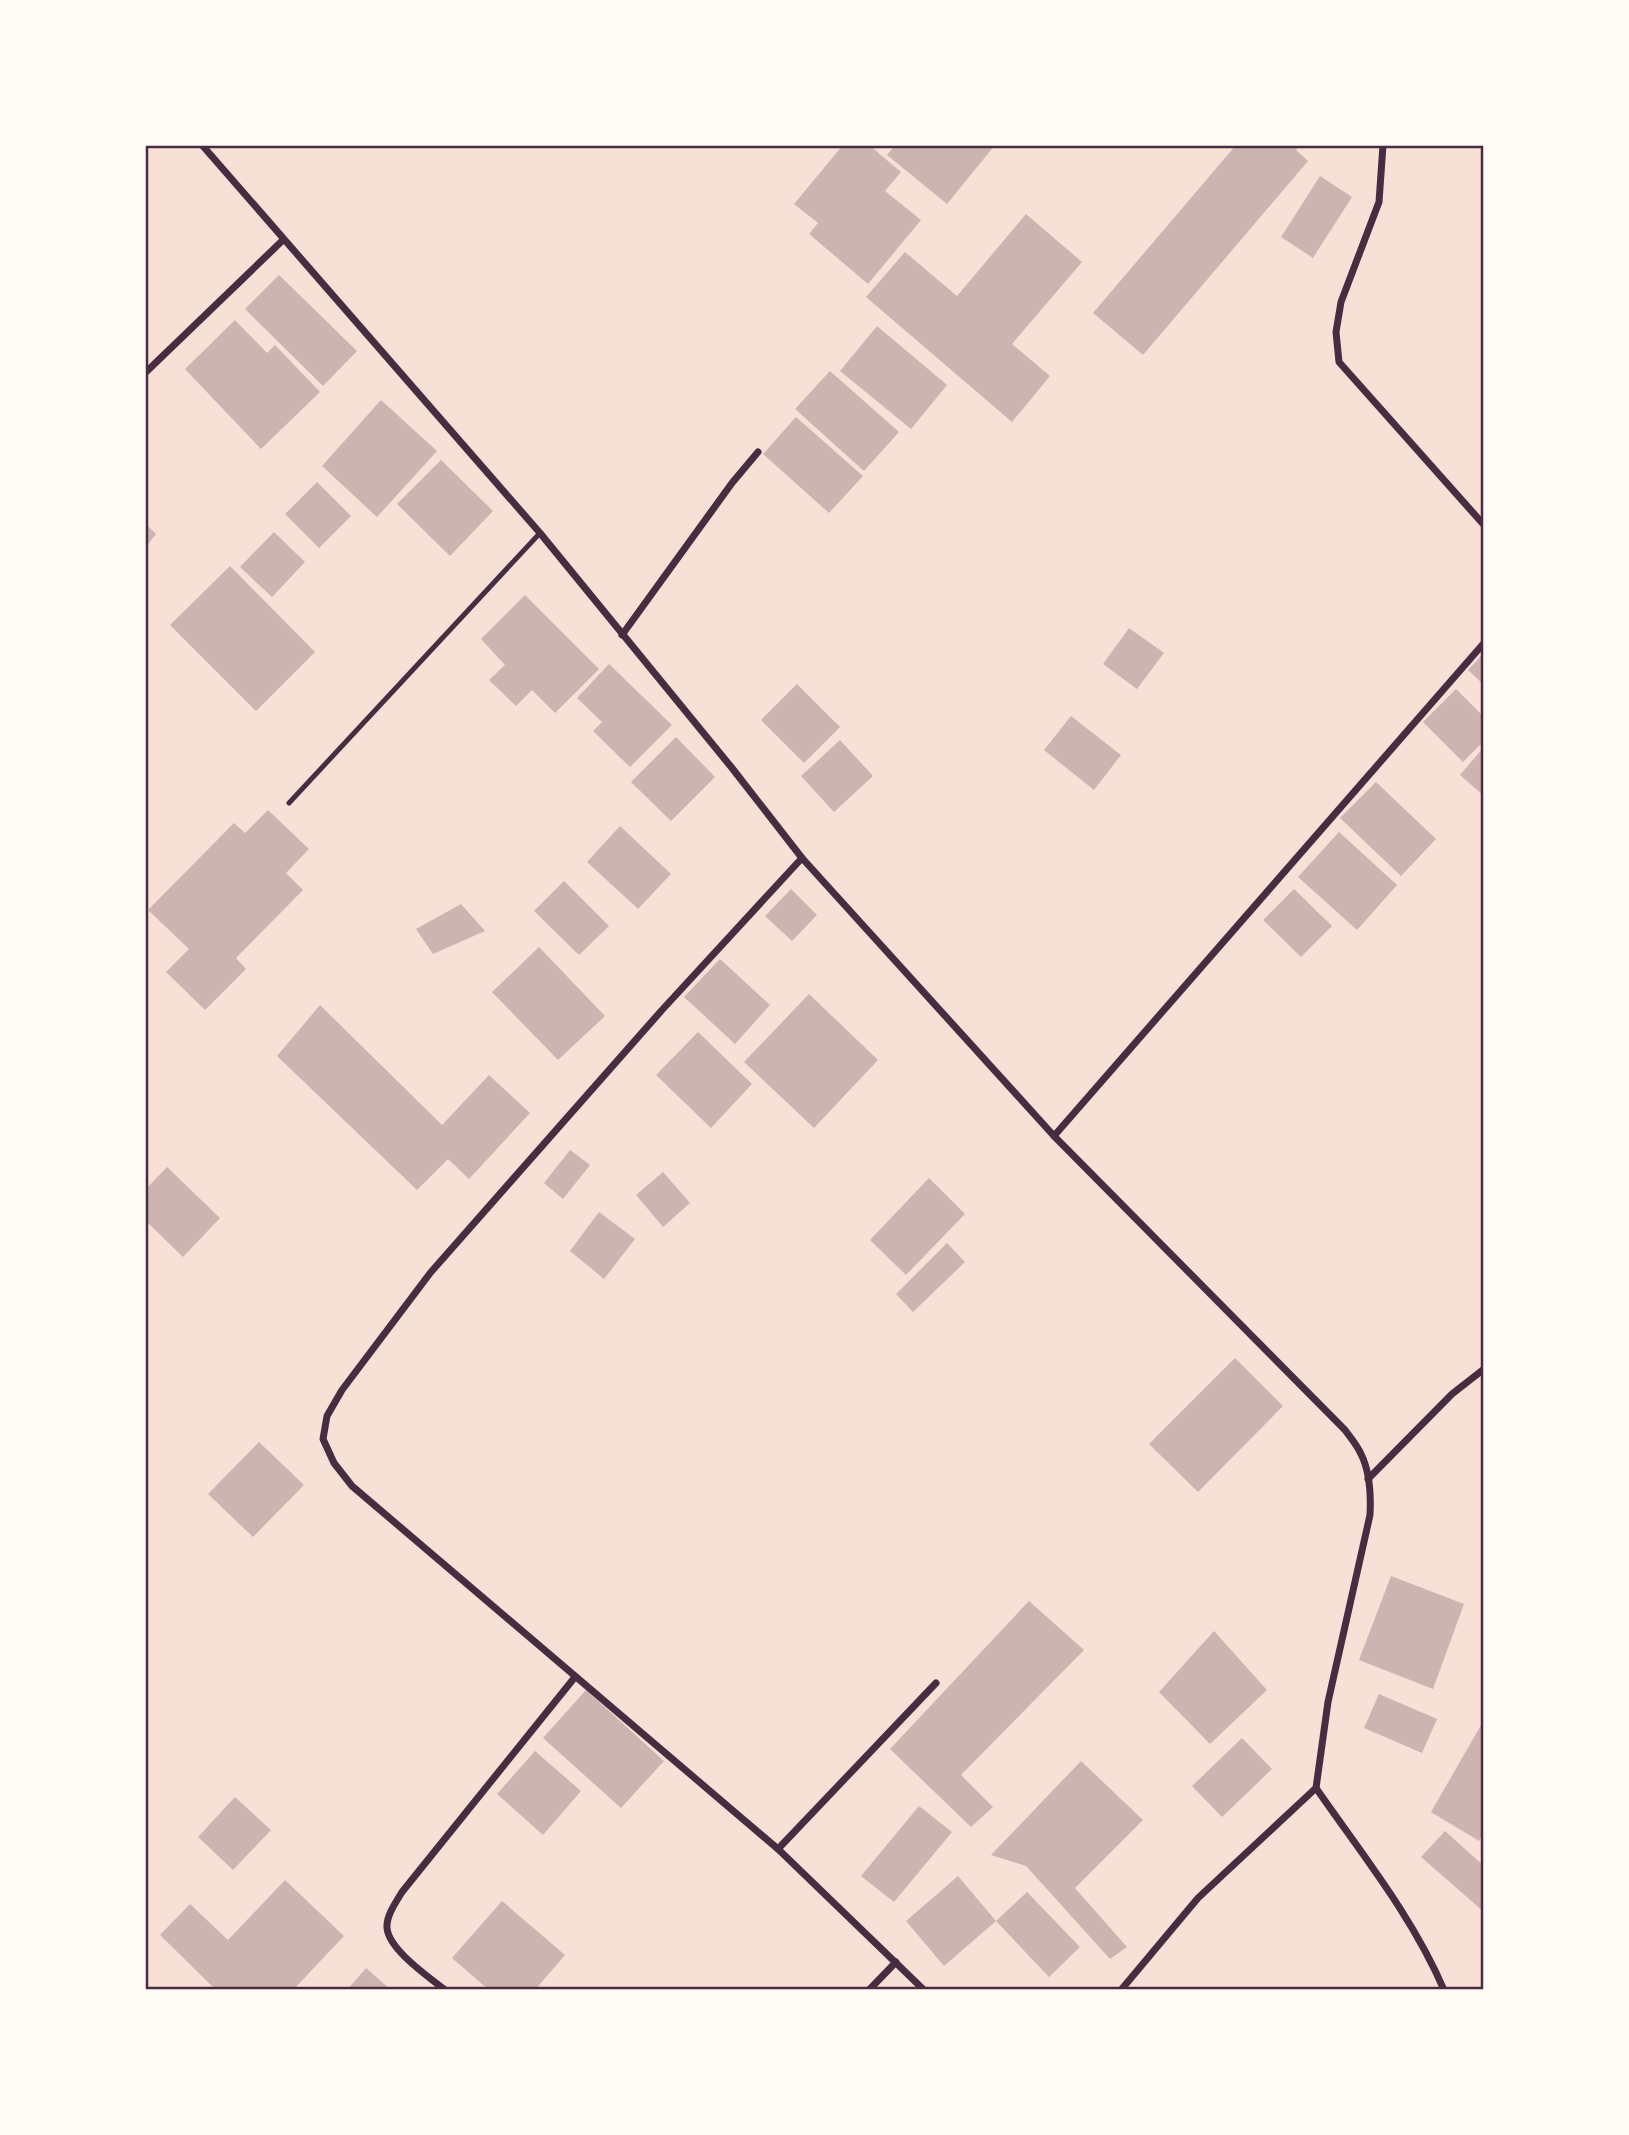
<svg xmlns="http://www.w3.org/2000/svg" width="1629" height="2135" viewBox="0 0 1629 2135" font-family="Cabin,sans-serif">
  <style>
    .building { fill: #ccb4b1 }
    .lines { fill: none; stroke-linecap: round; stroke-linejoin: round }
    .service { stroke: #4a2c40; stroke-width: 5 }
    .minor { stroke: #4a2c40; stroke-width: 7 }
    .neatline { fill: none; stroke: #4a2c40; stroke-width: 2.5 }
  </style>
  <rect width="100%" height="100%" fill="#f7e1d7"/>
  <!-- building -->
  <g class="building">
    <polygon points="843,145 869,145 901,172 885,191 921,220 868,284 809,234 818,223 794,204"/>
    <polygon points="895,145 995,145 947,204 887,155"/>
    <polygon points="1236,145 1300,145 1296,150 1308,161 1143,355 1093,313"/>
    <polygon points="1320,176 1352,197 1313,258 1281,237"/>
    <polygon points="1026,214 1082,262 1012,344 1050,376 1012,422 866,297 905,252 957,296"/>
    <polygon points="279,275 357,351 323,386 245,309"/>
    <polygon points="235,320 267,353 275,345 320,392 261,449 185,369"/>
    <polygon points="877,326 947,385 911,429 840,371"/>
    <polygon points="830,371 899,432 864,471 795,409"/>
    <polygon points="381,400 437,451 377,517 322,466"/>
    <polygon points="796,417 863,476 829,513 763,454"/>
    <polygon points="441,460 493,511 450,556 397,504"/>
    <polygon points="317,482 351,516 319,548 285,514"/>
    <polygon points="145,523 156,534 145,548"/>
    <polygon points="274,532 305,562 272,597 240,567"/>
    <polygon points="230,566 315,652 256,711 170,625"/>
    <polygon points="525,595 599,669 555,713 532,690 516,706 489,680 505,665 481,639"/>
    <polygon points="1129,628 1164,653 1137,689 1103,664"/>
    <polygon points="1484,653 1484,685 1468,670"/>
    <polygon points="609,664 672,725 630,767 593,731 602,722 577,698"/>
    <polygon points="797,684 840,727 804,763 761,720"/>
    <polygon points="1456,689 1484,717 1484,741 1463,762 1423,722"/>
    <polygon points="1071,716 1121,755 1094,790 1044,750"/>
    <polygon points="676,737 715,777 671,821 631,782"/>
    <polygon points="840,740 873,776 834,812 801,776"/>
    <polygon points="1484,747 1484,796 1460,775"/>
    <polygon points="1376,782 1436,839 1401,876 1340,818"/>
    <polygon points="268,810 309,849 286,873 303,890 236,958 246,969 205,1010 166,972 189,949 148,910 234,823 245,833"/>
    <polygon points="620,826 671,874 638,909 587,862"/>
    <polygon points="1339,832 1397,885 1357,930 1298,877"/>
    <polygon points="564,881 609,926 579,955 534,911"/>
    <polygon points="791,889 817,915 792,941 765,916"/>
    <polygon points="1294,889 1332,926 1301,957 1263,920"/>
    <polygon points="461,904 485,931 433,954 416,929"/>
    <polygon points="539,947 605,1016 558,1060 492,992"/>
    <polygon points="720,959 770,1005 735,1044 684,997"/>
    <polygon points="809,994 878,1060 814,1128 744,1062"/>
    <polygon points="320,1005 442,1125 489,1075 530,1113 469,1179 448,1159 417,1190 277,1056"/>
    <polygon points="698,1032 752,1084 711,1128 656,1075"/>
    <polygon points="570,1150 590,1165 563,1199 544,1183"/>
    <polygon points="167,1167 220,1218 183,1257 145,1220 145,1190"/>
    <polygon points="663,1172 690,1203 663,1227 636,1195"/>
    <polygon points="929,1178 965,1214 906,1275 870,1240"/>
    <polygon points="599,1212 635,1239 604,1279 570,1251"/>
    <polygon points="947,1243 965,1262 913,1312 896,1294"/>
    <polygon points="1235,1358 1283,1406 1198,1492 1149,1444"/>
    <polygon points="259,1442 304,1485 253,1537 208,1494"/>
    <polygon points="1391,1576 1464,1604 1433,1689 1359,1660"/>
    <polygon points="1029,1601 1084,1650 961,1775 993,1807 971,1827 890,1749"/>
    <polygon points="1214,1631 1267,1690 1210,1744 1159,1692"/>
    <polygon points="586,1690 664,1761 621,1808 543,1738"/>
    <polygon points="1379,1694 1437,1719 1422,1753 1364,1728"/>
    <polygon points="1484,1720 1484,1833 1479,1841 1431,1812"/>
    <polygon points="1242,1738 1272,1769 1222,1817 1192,1786"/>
    <polygon points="535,1751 581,1791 543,1835 497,1794"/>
    <polygon points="1081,1761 1143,1820 1075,1888 1127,1947 1110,1959 1026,1866 991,1855"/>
    <polygon points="235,1797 271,1830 233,1870 198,1837"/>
    <polygon points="919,1806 952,1832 894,1902 861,1876"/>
    <polygon points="1445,1831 1484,1866 1484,1912 1421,1857"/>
    <polygon points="958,1876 996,1921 1027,1892 1080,1947 1049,1977 996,1921 944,1966 906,1921"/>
    <polygon points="285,1880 344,1936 293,1990 216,1990 160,1935 190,1904 228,1940"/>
    <polygon points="502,1901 565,1955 535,1990 489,1990 452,1958"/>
    <polygon points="366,1968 391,1990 347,1990"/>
  </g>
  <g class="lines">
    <!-- service -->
    <polyline class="service" points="289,803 540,533"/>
    <!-- minor -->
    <g class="minor">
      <path d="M202 145 540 533 732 768 802 858 1054 1136 1345 1430C1350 1437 1357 1445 1361 1454 1370 1472 1371 1495 1370 1515L1328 1702 1316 1788C1361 1853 1413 1917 1444 1990"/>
      <polyline points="1383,145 1379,202 1341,302 1336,332 1339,362 1484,525"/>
      <polyline points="145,373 283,240"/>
      <polyline points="622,635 732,483 758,452"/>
      <polyline points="802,858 662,1010 431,1272 342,1390 327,1416 323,1439 334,1463 352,1486 778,1849 924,1990"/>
      <polyline points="1054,1136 1484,643"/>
      <polyline points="1368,1479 1452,1394 1484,1369"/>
      <polyline points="778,1849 936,1683"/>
      <path d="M445 1990C429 1977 389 1950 387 1928 386 1916 396 1902 402 1892L575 1677"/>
      <polyline points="869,1990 896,1962"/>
      <polyline points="1121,1990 1198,1898 1316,1788"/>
    </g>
  </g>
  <!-- border -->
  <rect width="1629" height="2135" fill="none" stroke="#fffaf5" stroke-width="294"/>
  <rect x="147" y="147" width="1335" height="1841" class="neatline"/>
</svg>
